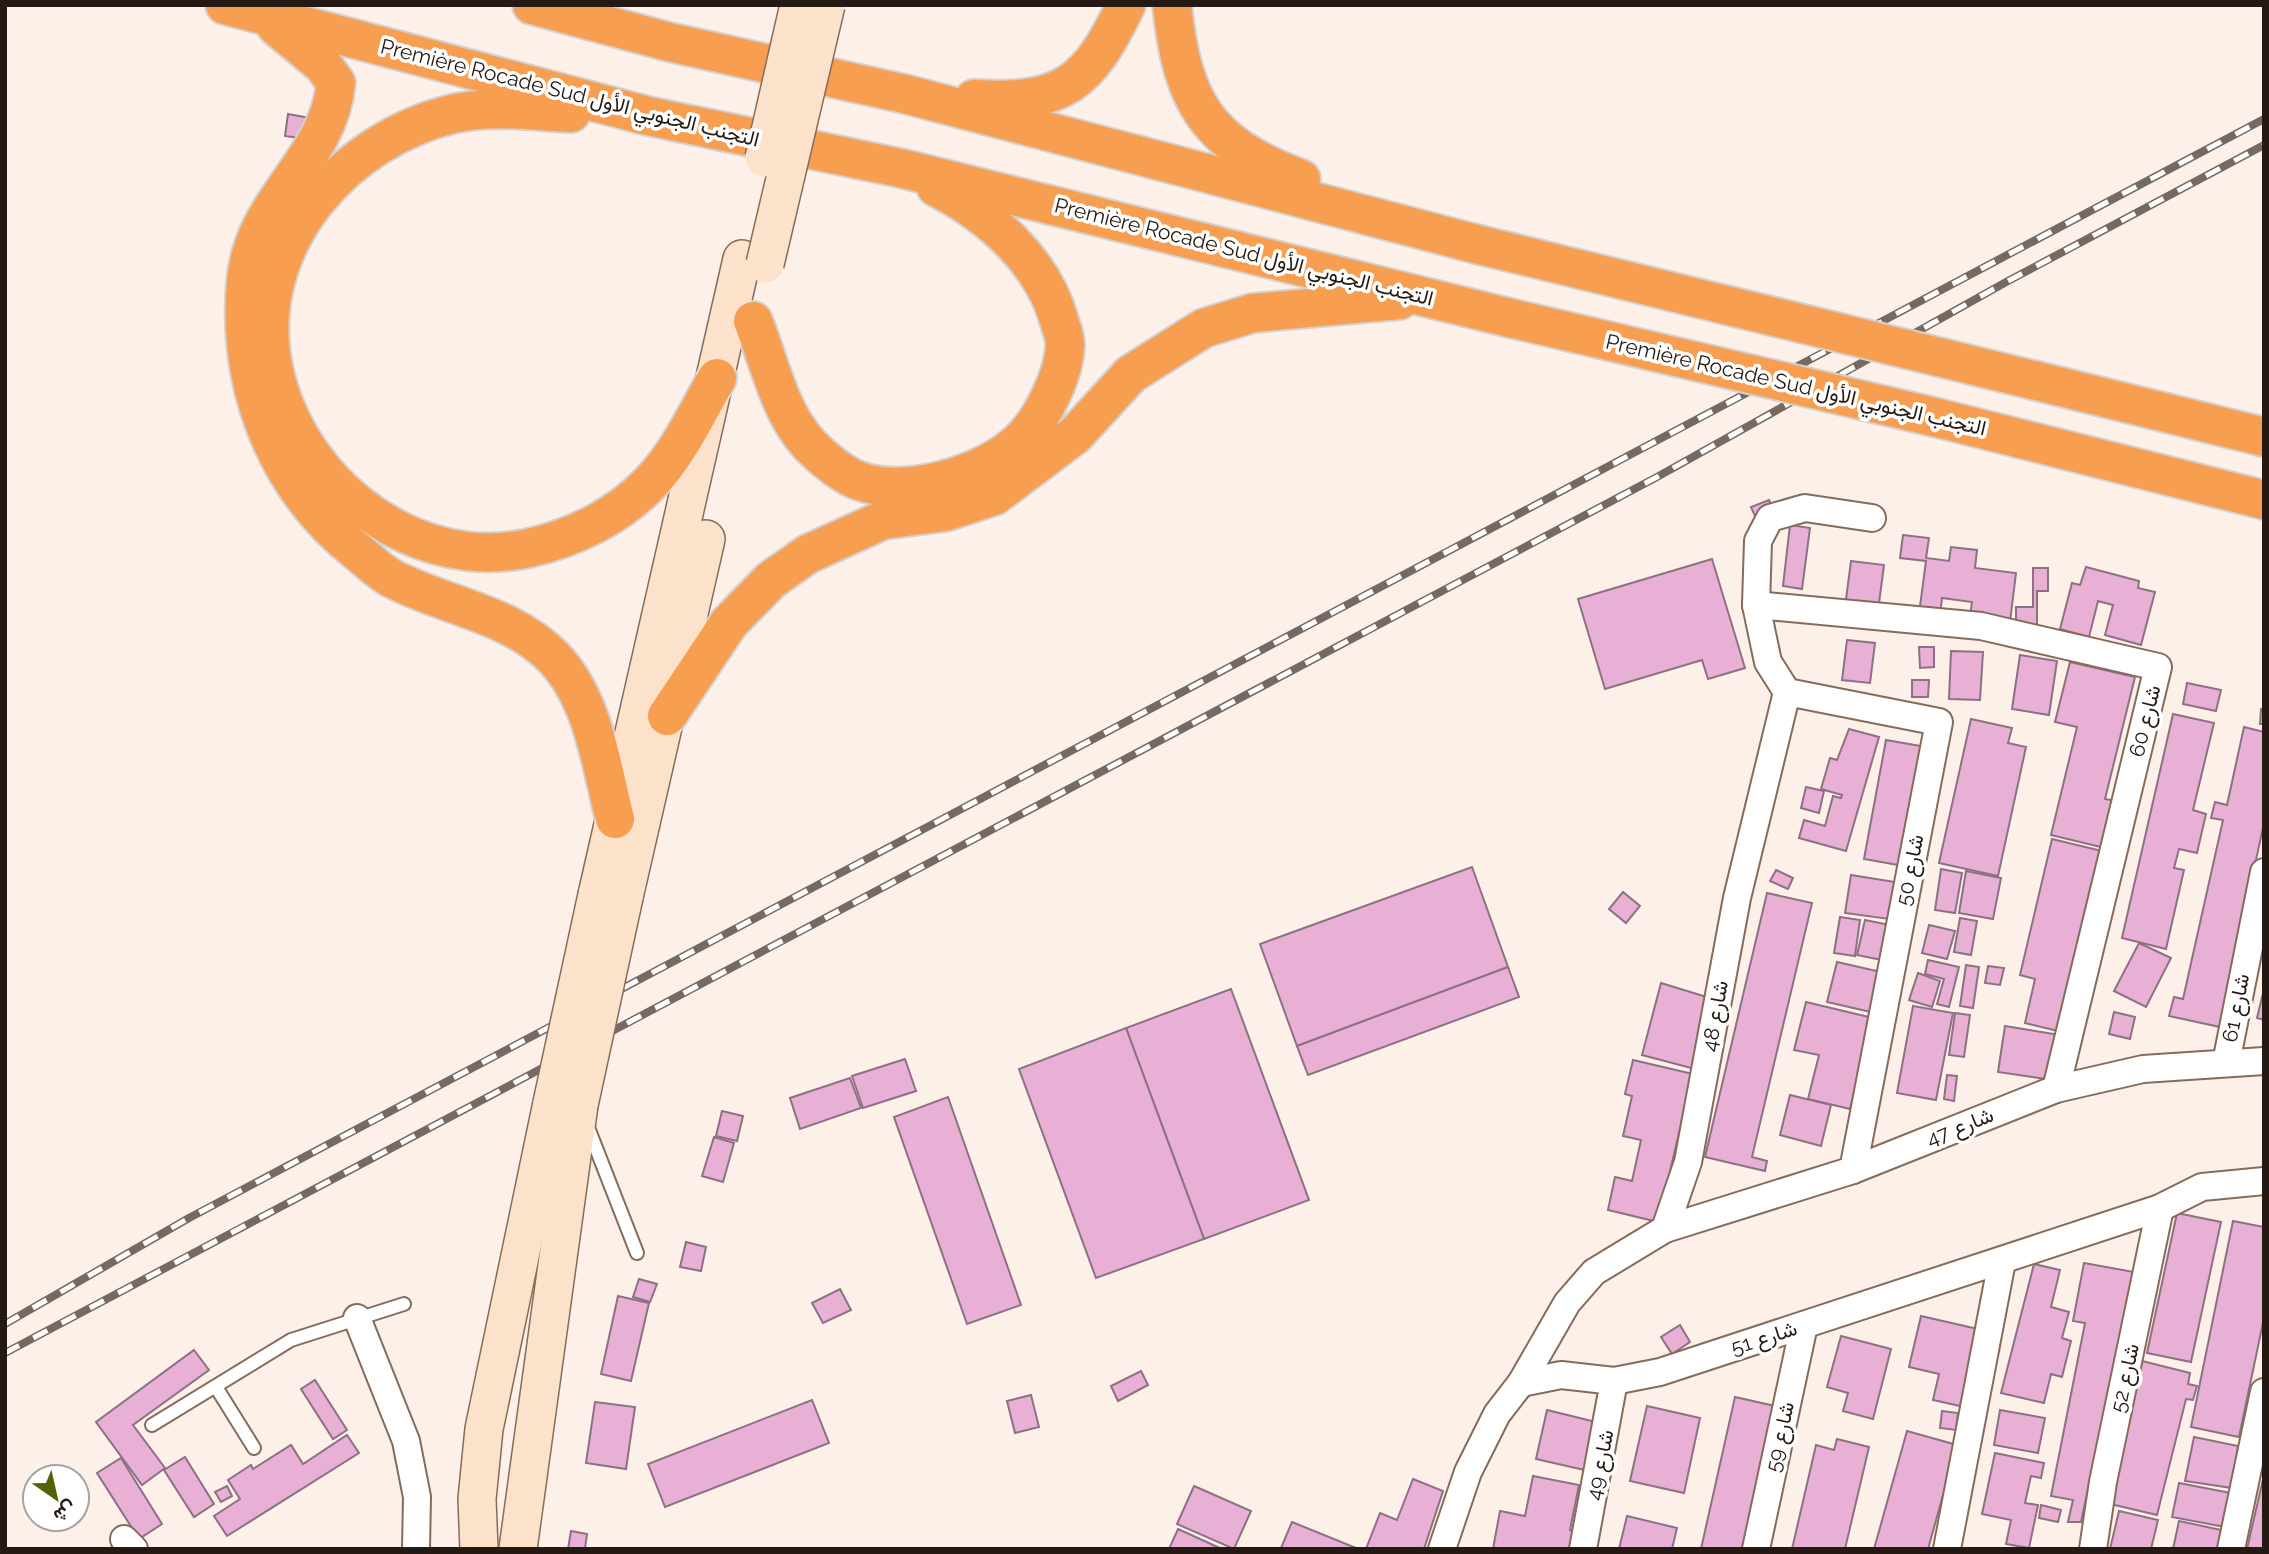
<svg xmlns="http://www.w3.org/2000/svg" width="2269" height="1554" viewBox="0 0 2269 1554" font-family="Raleway,Vazirmatn,sans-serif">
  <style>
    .building { fill: #e8b0d4; stroke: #8d7183; stroke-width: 2 }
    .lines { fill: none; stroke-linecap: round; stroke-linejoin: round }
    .service-casing { stroke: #876b5a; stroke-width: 16 }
    .minor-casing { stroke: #876b5a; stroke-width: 30 }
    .secondary-casing { stroke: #876b5a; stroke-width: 40 }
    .motorway-casing { stroke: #d3d1d0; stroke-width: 42 }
    .service { stroke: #fff; stroke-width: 12 }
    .minor { stroke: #fff; stroke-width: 26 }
    .secondary { stroke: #fde2cb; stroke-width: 37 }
    .motorway { stroke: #f89e51; stroke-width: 38 }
    .rail-casing { stroke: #756962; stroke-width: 8 }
    .rail { stroke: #fff; stroke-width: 5; stroke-dasharray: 16; stroke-linecap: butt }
    .secondary-bridge-casing { stroke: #876b5a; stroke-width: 40; stroke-linecap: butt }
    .motorway-bridge-casing { stroke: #d3d1d0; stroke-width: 42; stroke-linecap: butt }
    .secondary-bridge { stroke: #fde2cb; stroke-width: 37 }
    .motorway-bridge { stroke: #f89e51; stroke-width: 38 }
    .labels { text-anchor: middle; stroke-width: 7; stroke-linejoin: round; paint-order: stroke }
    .street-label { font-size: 21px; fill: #251a13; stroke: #fff }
  </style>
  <rect width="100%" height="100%" fill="#fdf0e8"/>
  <!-- building -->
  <g class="building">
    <polygon points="288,114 310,118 307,139 285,136"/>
    <polygon points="1769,500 1773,508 1755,516 1751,507"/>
    <polygon points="1790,525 1810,528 1802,589 1783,586"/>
    <polygon points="1903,535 1929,538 1926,558 1949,561 1951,547 1977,550 1975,568 2016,573 2010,622 1970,617 1972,602 1942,598 1940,616 1919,614 1926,561 1900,558"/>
    <polygon points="1712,559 1745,668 1708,679 1702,660 1605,689 1578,599"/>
    <polygon points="1851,561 1884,565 1878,611 1845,607"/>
    <polygon points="2086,567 2139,581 2138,588 2155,592 2141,645 2105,635 2113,605 2098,601 2089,637 2060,629 2072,583 2080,585"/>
    <polygon points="2033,568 2048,568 2048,591 2037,591 2037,626 2016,626 2016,607 2033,607"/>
    <polygon points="1847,640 1875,643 1870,683 1842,680"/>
    <polygon points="1919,647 1934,647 1934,667 1920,668"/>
    <polygon points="1951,651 1983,652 1980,700 1949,699"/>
    <polygon points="2020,655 2057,661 2049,715 2012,709"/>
    <polygon points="2070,662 2135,677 2105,799 2116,801 2105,848 2051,835 2077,727 2055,722"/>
    <polygon points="1912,680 1929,680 1928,697 1912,697"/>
    <polygon points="2187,683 2221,690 2216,711 2183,704"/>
    <polygon points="2261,709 2264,709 2264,724 2260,724"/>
    <polygon points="2173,714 2214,723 2193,810 2206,814 2197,853 2179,849 2174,868 2184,870 2166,949 2122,938"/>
    <polygon points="1971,719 2012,728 2008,743 2026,747 1998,876 1939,863"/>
    <polygon points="2244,727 2264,732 2264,823 2220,1027 2169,1016 2174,997 2183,999 2223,820 2211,818 2215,802 2227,805"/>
    <polygon points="1849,729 1879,737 1846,851 1799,838 1804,820 1825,826 1833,796 1841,798 1842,795 1821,789 1830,758 1837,760"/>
    <polygon points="1886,740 1921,746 1904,866 1864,859"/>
    <polygon points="1806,787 1824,791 1819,813 1801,808"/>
    <polygon points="2052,839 2106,852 2062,1032 2025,1023 2035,979 2020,975"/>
    <polygon points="1472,867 1508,967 1297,1046 1260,944"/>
    <polygon points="1941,869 1962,873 1955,913 1935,910"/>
    <polygon points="1776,870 1793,878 1788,889 1770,881"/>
    <polygon points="1966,871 2001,878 1993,919 1959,913"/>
    <polygon points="1851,875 1895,882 1889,919 1845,913"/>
    <polygon points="1623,892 1640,906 1626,923 1609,909"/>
    <polygon points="1767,893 1812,903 1752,1157 1767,1161 1765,1171 1705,1157"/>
    <polygon points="1840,917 1860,920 1855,956 1834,953"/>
    <polygon points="1960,918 1977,921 1971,955 1954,952"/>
    <polygon points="1865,920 1890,925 1882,960 1857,955"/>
    <polygon points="1929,925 1955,931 1947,959 1922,953"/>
    <polygon points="2139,943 2171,958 2146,1007 2114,991"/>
    <polygon points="1928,960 1959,967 1949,1007 1937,1004 1944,979 1925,974"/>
    <polygon points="1837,962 1881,972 1871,1012 1827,1002"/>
    <polygon points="1966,965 1979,967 1973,1008 1960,1006"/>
    <polygon points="1988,966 2004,968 2000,985 1985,983"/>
    <polygon points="1508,967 1519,997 1308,1075 1297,1046"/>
    <polygon points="1918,973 1940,981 1932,1007 1909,1000"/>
    <polygon points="1661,983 1713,999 1695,1069 1642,1055"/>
    <polygon points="1231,989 1309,1200 1204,1239 1126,1028"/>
    <polygon points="2264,989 2264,1020 2257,1018"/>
    <polygon points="1806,1002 1873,1018 1850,1109 1808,1099 1819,1055 1794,1050"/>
    <polygon points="1913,1006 1953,1013 1936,1100 1897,1093"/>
    <polygon points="2114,1012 2135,1017 2130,1039 2109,1034"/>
    <polygon points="1955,1013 1970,1015 1964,1057 1949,1055"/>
    <polygon points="2005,1026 2060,1035 2053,1080 1998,1072"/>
    <polygon points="1126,1028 1204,1239 1096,1278 1019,1069"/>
    <polygon points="905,1059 916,1091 863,1108 852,1076"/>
    <polygon points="1633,1060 1693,1074 1658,1222 1608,1210 1615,1177 1632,1181 1641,1140 1623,1136 1632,1096 1625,1094"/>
    <polygon points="1947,1075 1957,1076 1954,1101 1944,1099"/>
    <polygon points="850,1078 861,1108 800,1129 790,1098"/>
    <polygon points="1790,1095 1831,1105 1821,1146 1780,1135"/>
    <polygon points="948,1097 1021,1305 967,1324 894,1117"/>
    <polygon points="722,1111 743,1116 737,1141 716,1136"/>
    <polygon points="714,1137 734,1143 723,1182 702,1176"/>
    <polygon points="2177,1213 2221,1222 2191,1362 2147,1353"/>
    <polygon points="2233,1221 2264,1227 2264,1318 2239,1437 2191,1427"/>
    <polygon points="686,1242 706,1247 701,1271 680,1267"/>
    <polygon points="2084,1263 2134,1272 2081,1522 2068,1522 2073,1500 2051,1496 2085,1323 2073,1321"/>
    <polygon points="2034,1264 2060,1270 2051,1307 2069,1312 2062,1338 2071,1341 2062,1377 2051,1374 2044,1403 2001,1393"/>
    <polygon points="639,1279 657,1284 650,1302 633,1297"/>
    <polygon points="840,1289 851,1310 823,1323 812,1303"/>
    <polygon points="618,1296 649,1303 631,1381 601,1374"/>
    <polygon points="1921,1316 1978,1329 1960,1406 1933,1400 1939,1374 1909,1367"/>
    <polygon points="1680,1325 1690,1342 1672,1354 1661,1337"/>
    <polygon points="1841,1336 1891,1349 1873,1419 1843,1411 1848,1393 1827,1387"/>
    <polygon points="194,1350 209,1370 133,1425 165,1468 142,1485 96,1422"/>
    <polygon points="2138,1360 2190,1373 2188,1384 2197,1386 2193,1400 2186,1399 2157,1515 2102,1502"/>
    <polygon points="1141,1371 1148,1385 1118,1401 1111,1386"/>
    <polygon points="315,1380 347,1430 333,1439 301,1389"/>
    <polygon points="1031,1395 1039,1427 1015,1433 1007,1401"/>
    <polygon points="1735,1397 1784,1408 1752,1549 1701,1549"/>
    <polygon points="812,1400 829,1443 665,1507 648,1464"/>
    <polygon points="595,1402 635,1407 626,1469 586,1463"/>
    <polygon points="1647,1406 1700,1418 1684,1493 1630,1481"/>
    <polygon points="1547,1410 1600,1423 1589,1471 1536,1459"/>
    <polygon points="2000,1410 2045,1418 2038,1453 1994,1445"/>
    <polygon points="1942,1411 1958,1413 1956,1430 1940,1428"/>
    <polygon points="1907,1431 1957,1445 1928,1549 1874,1549"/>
    <polygon points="347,1435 359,1453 227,1536 214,1516 240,1499 228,1480 251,1465 253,1469 291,1445 303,1464"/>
    <polygon points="2194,1437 2238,1446 2232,1488 2185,1481"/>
    <polygon points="1837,1439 1869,1447 1845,1549 1792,1549 1816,1445 1834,1450"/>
    <polygon points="1995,1453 2044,1463 2041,1478 2031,1476 2025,1503 2038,1505 2029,1548 2006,1544 2011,1520 1982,1514"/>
    <polygon points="185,1457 214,1504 194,1517 164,1470"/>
    <polygon points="121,1458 162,1524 139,1539 97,1473"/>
    <polygon points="2264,1475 2264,1549 2247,1549"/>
    <polygon points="1533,1476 1579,1485 1570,1530 1578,1532 1574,1549 1493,1549 1500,1511 1525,1516"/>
    <polygon points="1413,1479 1443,1491 1424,1549 1366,1549 1380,1513 1397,1520"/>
    <polygon points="2179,1483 2231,1493 2225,1527 2172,1517"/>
    <polygon points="227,1486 232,1496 221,1502 215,1492"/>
    <polygon points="1194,1486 1251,1511 1234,1549 1177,1524"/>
    <polygon points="2041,1505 2061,1510 2058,1522 2039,1518"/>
    <polygon points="2119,1511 2158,1520 2151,1549 2110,1549"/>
    <polygon points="1627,1516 1677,1528 1672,1549 1619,1549"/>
    <polygon points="2179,1521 2226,1531 2223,1549 2173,1549"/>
    <polygon points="1292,1522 1356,1548 1281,1548"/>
    <polygon points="1178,1529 1222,1549 1169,1549"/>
    <polygon points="571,1531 587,1534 585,1549 568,1549"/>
  </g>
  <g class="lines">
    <!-- service casing -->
    <g class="service-casing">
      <g id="service">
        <polyline points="587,1125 637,1253"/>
        <polyline points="216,1387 254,1448"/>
        <polyline points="152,1425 291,1340 404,1304"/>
      </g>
    </g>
    <!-- minor casing -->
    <g class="minor-casing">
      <g id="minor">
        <polyline points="1756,605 1981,626 2158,667 2056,1089"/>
        <polyline points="1787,692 1939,722 1853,1170"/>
        <polyline points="2226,1063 2264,872"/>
        <polyline points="1665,1229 1853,1170 2056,1089 2143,1069 2264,1061"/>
        <polyline points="357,1318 406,1441 417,1497 416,1549"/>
        <polyline points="1521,1383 1561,1375 1614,1381 1660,1372 2160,1208 2202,1187 2264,1181"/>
        <polyline points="124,1539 134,1549"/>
        <polyline points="1442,1549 1468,1472 1497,1414 1521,1383 1567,1303 1594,1272 1665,1229 1688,1162 1737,898 1787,692 1768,662 1756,605 1758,541 1770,518 1805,508 1872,518"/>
        <polyline points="1583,1549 1614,1381"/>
        <polyline points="1756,1549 1804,1325"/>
        <polyline points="1947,1549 2002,1261"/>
        <polyline points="2093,1549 2103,1482 2160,1208"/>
        <polyline points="2231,1549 2264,1392"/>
      </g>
    </g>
    <!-- secondary casing -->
    <g class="secondary-casing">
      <g id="secondary">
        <polyline points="597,895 742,259"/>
        <polyline points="624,897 706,539"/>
        <polyline points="479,1549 477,1499 484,1429 552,1103"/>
        <polyline points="518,1549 579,1105"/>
      </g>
    </g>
    <!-- motorway casing -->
    <g class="motorway-casing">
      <g id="motorway">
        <polyline points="225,5 648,116 900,168 1510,318"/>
        <polyline points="532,5 669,42 905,94 1476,244"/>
        <path d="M1172 5C1182 103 1207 144 1301 179"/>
        <path d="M276 26 323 65 336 83C328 163 253 198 246 282 237 387 276 488 359 553 370 562 381 573 393 579 447 607 510 613 554 658 594 700 601 765 615 819"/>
        <path d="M974 99C1064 104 1088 84 1126 5"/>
        <path d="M571 113C532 111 490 105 452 114 346 140 256 239 271 354 287 474 408 575 529 548 574 538 619 516 651 482 679 453 697 413 717 378"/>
        <path d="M753 321C771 365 780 420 818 453 828 462 844 475 857 480 903 499 986 475 1021 440 1042 420 1064 375 1065 346 1066 338 1061 328 1059 320 1042 260 990 215 936 187"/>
        <polyline points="2033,380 2264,437"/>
        <polyline points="1938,418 2264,500"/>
        <polyline points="667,716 729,623 771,580 808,554 883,520 945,512 994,496 1075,435 1131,374 1204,328 1253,313 1400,300"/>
      </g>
    </g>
    <!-- service -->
    <use href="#service" class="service"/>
    <!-- minor -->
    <use href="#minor" class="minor"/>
    <!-- secondary -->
    <use href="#secondary" class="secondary"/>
    <!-- motorway -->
    <use href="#motorway" class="motorway"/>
    <!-- rail casing -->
    <g class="rail-casing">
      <g id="rail">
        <polyline points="5,1324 189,1218 2264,119"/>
        <polyline points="5,1353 1657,477 2008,281 2264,145"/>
      </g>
    </g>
    <!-- rail -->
    <use href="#rail" class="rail"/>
    <!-- secondary-bridge casing -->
    <g class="secondary-bridge-casing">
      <g id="secondary-bridge">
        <polyline points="764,158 799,5"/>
        <polyline points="765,264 826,5"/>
        <polyline points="552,1103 597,895"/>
        <polyline points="579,1105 624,897"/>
      </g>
    </g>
    <!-- motorway-bridge casing -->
    <g class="motorway-bridge-casing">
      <g id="motorway-bridge">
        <polyline points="1476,244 2033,380"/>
        <polyline points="1510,318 1938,418"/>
      </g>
    </g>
    <!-- secondary-bridge -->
    <use href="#secondary-bridge" class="secondary-bridge"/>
    <!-- motorway-bridge -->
    <use href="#motorway-bridge" class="motorway-bridge"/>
  </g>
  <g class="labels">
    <!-- street labels -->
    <g class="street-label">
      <text transform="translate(570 93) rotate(14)" y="7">Première Rocade Sud التجنب الجنوبي الأول</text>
      <text transform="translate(1244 252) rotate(14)" y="7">Première Rocade Sud التجنب الجنوبي الأول</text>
      <text transform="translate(1796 385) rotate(13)" y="7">Première Rocade Sud التجنب الجنوبي الأول</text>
      <text transform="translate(2145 721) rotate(-76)" y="7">شارع 60</text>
      <text transform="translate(1910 870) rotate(-79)" y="7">شارع 50</text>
      <text transform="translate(2236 1008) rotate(-79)" y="7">شارع 61</text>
      <text transform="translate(1715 1016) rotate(-80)" y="7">شارع 48</text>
      <text transform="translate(1960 1127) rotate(-22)" y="7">شارع 47</text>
      <text transform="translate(1764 1338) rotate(-18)" y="7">شارع 51</text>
      <text transform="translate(2125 1378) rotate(-78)" y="7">شارع 52</text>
      <text transform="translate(1780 1437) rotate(-78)" y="7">شارع 59</text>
      <text transform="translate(1600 1465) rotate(-79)" y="7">شارع 49</text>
    </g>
  </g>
  <!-- border -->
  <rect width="2269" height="1554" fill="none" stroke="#251a13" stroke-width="14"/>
  <!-- north arrow -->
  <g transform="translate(56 1498) rotate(146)"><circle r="33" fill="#ffffff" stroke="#a8a3a1" stroke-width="2"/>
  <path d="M0-5L12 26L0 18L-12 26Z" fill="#536207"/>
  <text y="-10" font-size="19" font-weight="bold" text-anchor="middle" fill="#251a13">ش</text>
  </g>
</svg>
